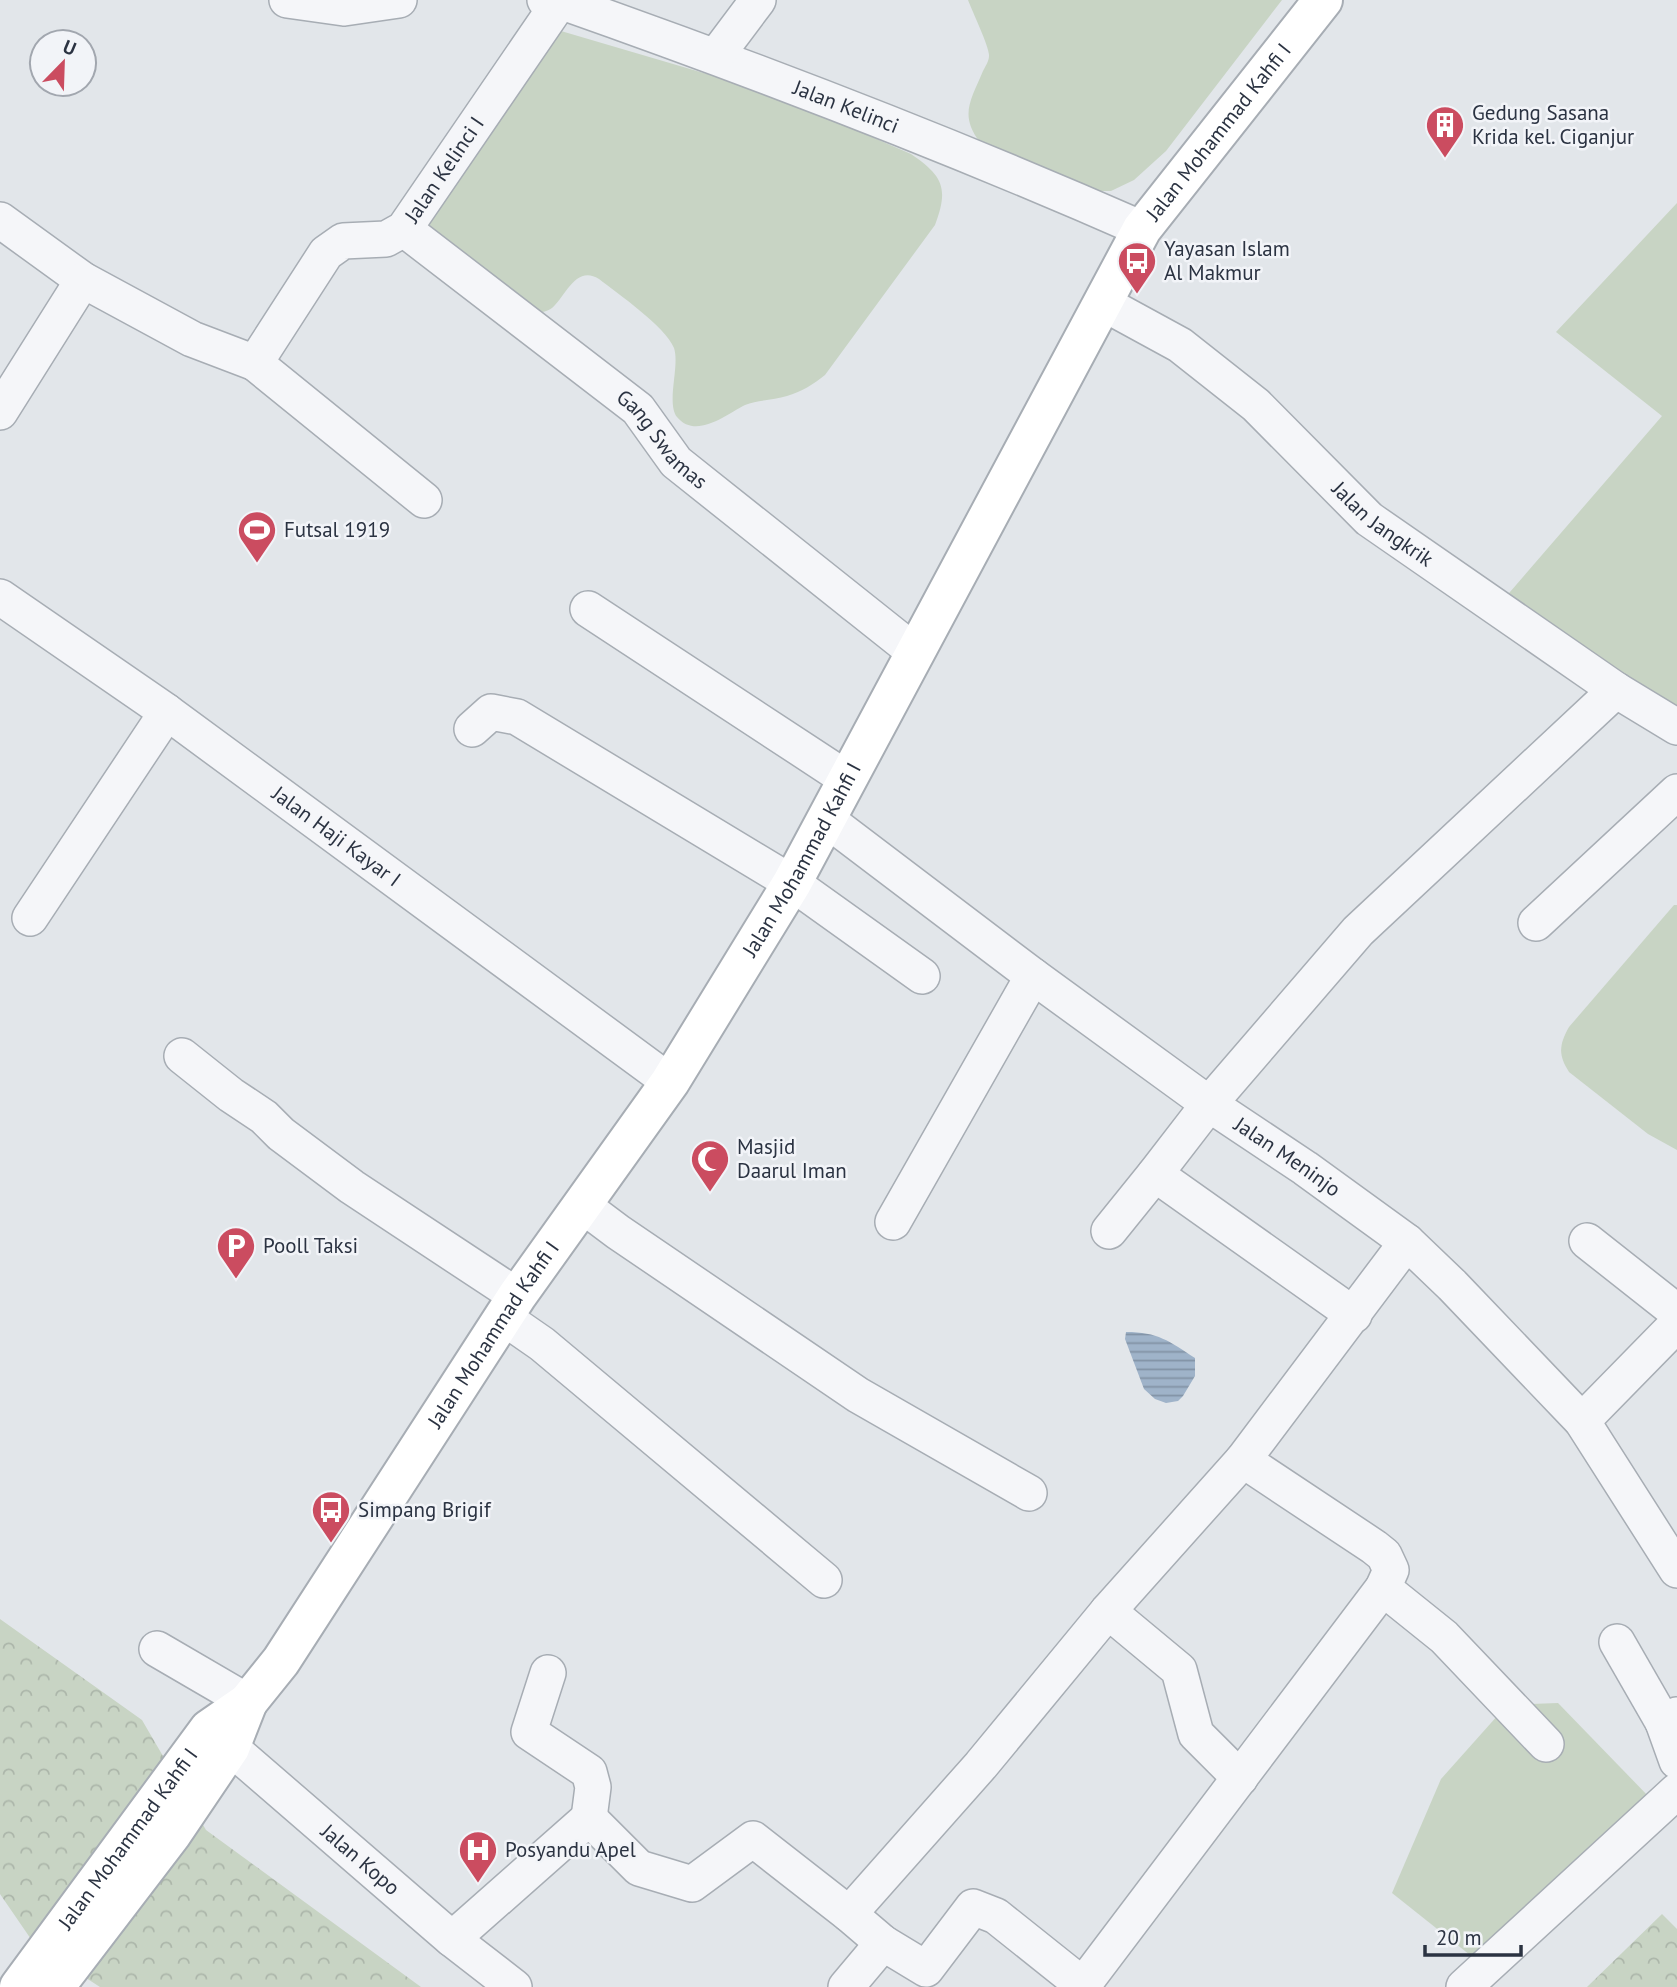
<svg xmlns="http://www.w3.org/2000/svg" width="1677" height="1987" viewBox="0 0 1677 1987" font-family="'PT Sans',sans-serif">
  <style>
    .grass { fill: #c8d4c4 }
    .forest { fill: url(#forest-crowns) }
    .water { fill: url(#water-rules) }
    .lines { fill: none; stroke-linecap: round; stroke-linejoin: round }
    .street-casing { stroke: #a7adb4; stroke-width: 38 }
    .secondary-casing { stroke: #a7adb4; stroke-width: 42 }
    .street { stroke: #f5f6f9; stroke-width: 35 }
    .secondary { stroke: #fff; stroke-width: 38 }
    .labels { text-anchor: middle; stroke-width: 5; stroke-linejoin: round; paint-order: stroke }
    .street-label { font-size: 21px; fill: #2b3342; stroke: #f2f4f8 }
    .poi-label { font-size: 21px; fill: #2b3342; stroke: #f2f4f8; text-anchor: start }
  </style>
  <defs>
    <pattern id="forest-crowns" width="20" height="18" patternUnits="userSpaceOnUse" patternTransform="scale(1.75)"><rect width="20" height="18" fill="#c8d4c4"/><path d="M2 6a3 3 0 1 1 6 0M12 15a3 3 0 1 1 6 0" fill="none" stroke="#acb6aa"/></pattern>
    <pattern id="water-rules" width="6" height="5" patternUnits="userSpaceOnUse" patternTransform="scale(1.75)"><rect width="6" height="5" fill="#9fb3c9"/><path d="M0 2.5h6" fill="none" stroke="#8292a5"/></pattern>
  </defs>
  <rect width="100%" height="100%" fill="#e2e6ea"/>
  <!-- grass -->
  <g class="grass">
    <path d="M968 0H1282L1166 151 1134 180 1111 191H1090L980 142C959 115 971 100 983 71 985 67 989 61 989 56 990 48 972 11 968 0Z"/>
    <path d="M561 31 768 92 911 154C943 176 949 188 935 225L825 375C814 384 801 392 787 396 774 400 758 400 745 405 727 414 696 440 677 417 666 403 680 366 674 348 665 326 618 294 599 279 576 264 565 297 552 308 547 312 541 312 536 313L431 242 427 223Z"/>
    <polygon points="1677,203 1677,705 1670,711 1497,607 1662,416 1556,332"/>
    <path d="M1674 905H1677V1150L1648 1134 1569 1072C1558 1055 1559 1045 1569 1027Z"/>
    <polygon points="1558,1703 1651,1799 1475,1959 1392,1893 1441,1779 1507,1705"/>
  </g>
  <!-- forest -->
  <g class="forest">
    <polygon points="0,1619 142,1720 206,1830 421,1987 100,1987 35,1945 0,1894"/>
    <polygon points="1662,1914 1677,1929 1677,1987 1587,1987"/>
  </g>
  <!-- water -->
  <path class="water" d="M1126 1332C1158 1332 1169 1341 1195 1358V1376L1183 1396 1178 1401 1166 1403 1155 1399 1144 1389 1125 1339Z"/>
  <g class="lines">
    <!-- street casing -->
    <g class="street-casing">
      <g id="street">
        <polyline points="287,0 344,8 399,0"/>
        <path id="s1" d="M545 0 560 1C756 70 951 145 1142 229"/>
        <polyline points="716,56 758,0"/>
        <path id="s2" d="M0 220 83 280 192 339 255 363 326 253 343 241 386 239 404 229 560 1"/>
        <path id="s3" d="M404 229 638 409 676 462 916 653"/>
        <path id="s4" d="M1103 303 1180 345 1256 405 1369 519 1616 690 1677 727"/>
        <polyline points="255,363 424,500"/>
        <polyline points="0,412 83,280"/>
        <path id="s5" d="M0 597 167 712 670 1082"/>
        <polyline points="588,609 847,779"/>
        <polyline points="472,729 491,712 517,717 792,883 922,976"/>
        <path id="s6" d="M826 819 1033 976 1209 1104 1305 1168 1407 1242 1452 1285 1582 1421 1677 1570"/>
        <polyline points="30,918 167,712"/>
        <polyline points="1536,923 1677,792"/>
        <polyline points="182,1056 231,1095 264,1117 281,1134 352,1187 517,1296"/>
        <polyline points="1155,1174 1354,1315"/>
        <polyline points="582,1205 618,1232 858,1395 1029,1493"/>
        <polyline points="893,1222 1033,976"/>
        <polyline points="1109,1231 1155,1174 1209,1104 1358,931 1616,690"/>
        <polyline points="1587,1241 1677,1312"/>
        <polyline points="503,1317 542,1344 824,1580"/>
        <polyline points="1582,1421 1677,1324"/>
        <polyline points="1383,1588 1444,1637 1546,1744"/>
        <polyline points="1108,1611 1179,1670 1196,1734 1240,1778"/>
        <polyline points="1617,1642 1663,1722"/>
        <polyline points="157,1649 248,1702"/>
        <polyline points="548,1673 529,1732 589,1772 593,1787 589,1818"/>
        <polyline points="1677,1715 1663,1722 1677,1761"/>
        <path id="s7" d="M209 1729 452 1939 514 1987"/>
        <polyline points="849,1914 981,1765 1108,1611 1243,1460 1407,1242"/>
        <polyline points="452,1939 589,1818 639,1868 692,1884 753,1839 849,1914 883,1943 926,1969 973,1907 996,1916 1085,1987"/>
        <polyline points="1083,1985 1383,1588 1391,1570 1384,1555 1374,1547 1243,1460"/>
        <polyline points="846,1987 883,1943"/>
        <polyline points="1464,1987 1677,1791"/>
      </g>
    </g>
    <!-- secondary casing -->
    <g class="secondary-casing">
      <g id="secondary">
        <path id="s8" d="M19 1987 209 1729 248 1702 281 1661 517 1296 670 1082 792 883 1142 229 1323 0"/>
        <polyline points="55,1987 172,1834 230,1748 248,1702"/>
      </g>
    </g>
    <!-- street -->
    <use href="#street" class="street"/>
    <!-- secondary -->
    <use href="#secondary" class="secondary"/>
  </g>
  <!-- icons -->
  <defs>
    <g id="building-pin" transform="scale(2.0125)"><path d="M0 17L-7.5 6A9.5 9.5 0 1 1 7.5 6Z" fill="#cb4c60" stroke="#f2f4f8"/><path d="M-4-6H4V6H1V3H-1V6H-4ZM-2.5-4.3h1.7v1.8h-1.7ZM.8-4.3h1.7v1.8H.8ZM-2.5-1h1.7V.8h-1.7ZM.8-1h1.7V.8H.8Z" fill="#fff"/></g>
    <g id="bus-pin" transform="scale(2.0125)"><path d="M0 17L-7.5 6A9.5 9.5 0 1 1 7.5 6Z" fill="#cb4c60" stroke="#f2f4f8"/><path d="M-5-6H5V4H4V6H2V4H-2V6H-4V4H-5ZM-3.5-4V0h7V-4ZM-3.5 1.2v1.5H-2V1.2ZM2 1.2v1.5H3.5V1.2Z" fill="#fff"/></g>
    <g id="stadium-pin" transform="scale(2.0125)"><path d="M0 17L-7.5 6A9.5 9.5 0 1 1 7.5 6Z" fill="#cb4c60" stroke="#f2f4f8"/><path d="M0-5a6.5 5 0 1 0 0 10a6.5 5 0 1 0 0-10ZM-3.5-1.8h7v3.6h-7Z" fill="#fff"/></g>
    <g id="mosque-pin" transform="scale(2.0125)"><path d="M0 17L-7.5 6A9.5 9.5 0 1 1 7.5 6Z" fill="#cb4c60" stroke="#f2f4f8"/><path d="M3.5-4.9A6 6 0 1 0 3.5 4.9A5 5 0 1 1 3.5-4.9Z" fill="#fff"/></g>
    <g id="parking-pin" transform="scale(2.0125)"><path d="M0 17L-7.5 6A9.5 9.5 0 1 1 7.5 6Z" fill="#cb4c60" stroke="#f2f4f8"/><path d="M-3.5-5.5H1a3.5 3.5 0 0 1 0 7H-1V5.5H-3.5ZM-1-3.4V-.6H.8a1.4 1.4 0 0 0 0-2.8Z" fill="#fff"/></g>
    <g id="hospital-pin" transform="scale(2.0125)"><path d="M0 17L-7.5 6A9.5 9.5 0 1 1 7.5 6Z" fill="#cb4c60" stroke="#f2f4f8"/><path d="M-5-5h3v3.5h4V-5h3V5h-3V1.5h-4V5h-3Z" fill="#fff"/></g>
  </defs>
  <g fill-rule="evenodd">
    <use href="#building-pin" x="1445" y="125"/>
    <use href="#bus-pin" x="1137" y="261"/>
    <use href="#stadium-pin" x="257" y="530"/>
    <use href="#mosque-pin" x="710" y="1159"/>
    <use href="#parking-pin" x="236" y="1246"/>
    <use href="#bus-pin" x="331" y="1510"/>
    <use href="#hospital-pin" x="478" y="1850"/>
  </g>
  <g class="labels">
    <!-- street labels -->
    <g class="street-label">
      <text dy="7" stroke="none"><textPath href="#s1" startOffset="320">Jalan Kelinci</textPath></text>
      <text dy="7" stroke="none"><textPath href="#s8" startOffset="2217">Jalan Mohammad Kahfi I</textPath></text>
      <text dy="7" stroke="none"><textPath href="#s2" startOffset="581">Jalan Kelinci I</textPath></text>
      <text dy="7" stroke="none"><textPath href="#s3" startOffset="334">Gang Swamas</textPath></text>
      <text dy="7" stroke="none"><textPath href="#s4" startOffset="359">Jalan Jangkrik</textPath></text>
      <text dy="7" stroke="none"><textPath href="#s5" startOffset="413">Jalan Haji Kayar I</textPath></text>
      <text dy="7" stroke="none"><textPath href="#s8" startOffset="1377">Jalan Mohammad Kahfi I</textPath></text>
      <text dy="7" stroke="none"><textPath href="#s6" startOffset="572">Jalan Meninjo</textPath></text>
      <text dy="7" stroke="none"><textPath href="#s8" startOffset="810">Jalan Mohammad Kahfi I</textPath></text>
      <text dy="7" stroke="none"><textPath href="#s8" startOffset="184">Jalan Mohammad Kahfi I</textPath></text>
      <text dy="7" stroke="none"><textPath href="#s7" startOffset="200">Jalan Kopo</textPath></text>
    </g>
    <!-- poi labels -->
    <g class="poi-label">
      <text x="1472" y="120">Gedung Sasana<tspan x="1472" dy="24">Krida kel. Ciganjur</tspan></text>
      <text x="1164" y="256">Yayasan Islam<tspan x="1164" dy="24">Al Makmur</tspan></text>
      <text x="284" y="537">Futsal 1919</text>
      <text x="737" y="1154">Masjid<tspan x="737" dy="24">Daarul Iman</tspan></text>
      <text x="263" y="1253">Pooll Taksi</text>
      <text x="358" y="1517">Simpang Brigif</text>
      <text x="505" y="1857">Posyandu Apel</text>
    </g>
  </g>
  <!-- north arrow -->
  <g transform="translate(63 63) rotate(23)"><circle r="33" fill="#f2f4f8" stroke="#a2a7af" stroke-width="2"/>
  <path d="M0-5L12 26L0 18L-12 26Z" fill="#cb4c60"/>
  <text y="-10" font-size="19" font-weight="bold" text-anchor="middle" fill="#2b3342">U</text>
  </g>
  <!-- scale -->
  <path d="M1425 1945v10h96v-10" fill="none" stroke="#2b3342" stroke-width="3.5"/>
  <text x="1436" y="1945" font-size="21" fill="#2b3342" stroke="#f2f4f8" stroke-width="5" paint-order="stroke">20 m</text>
</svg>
